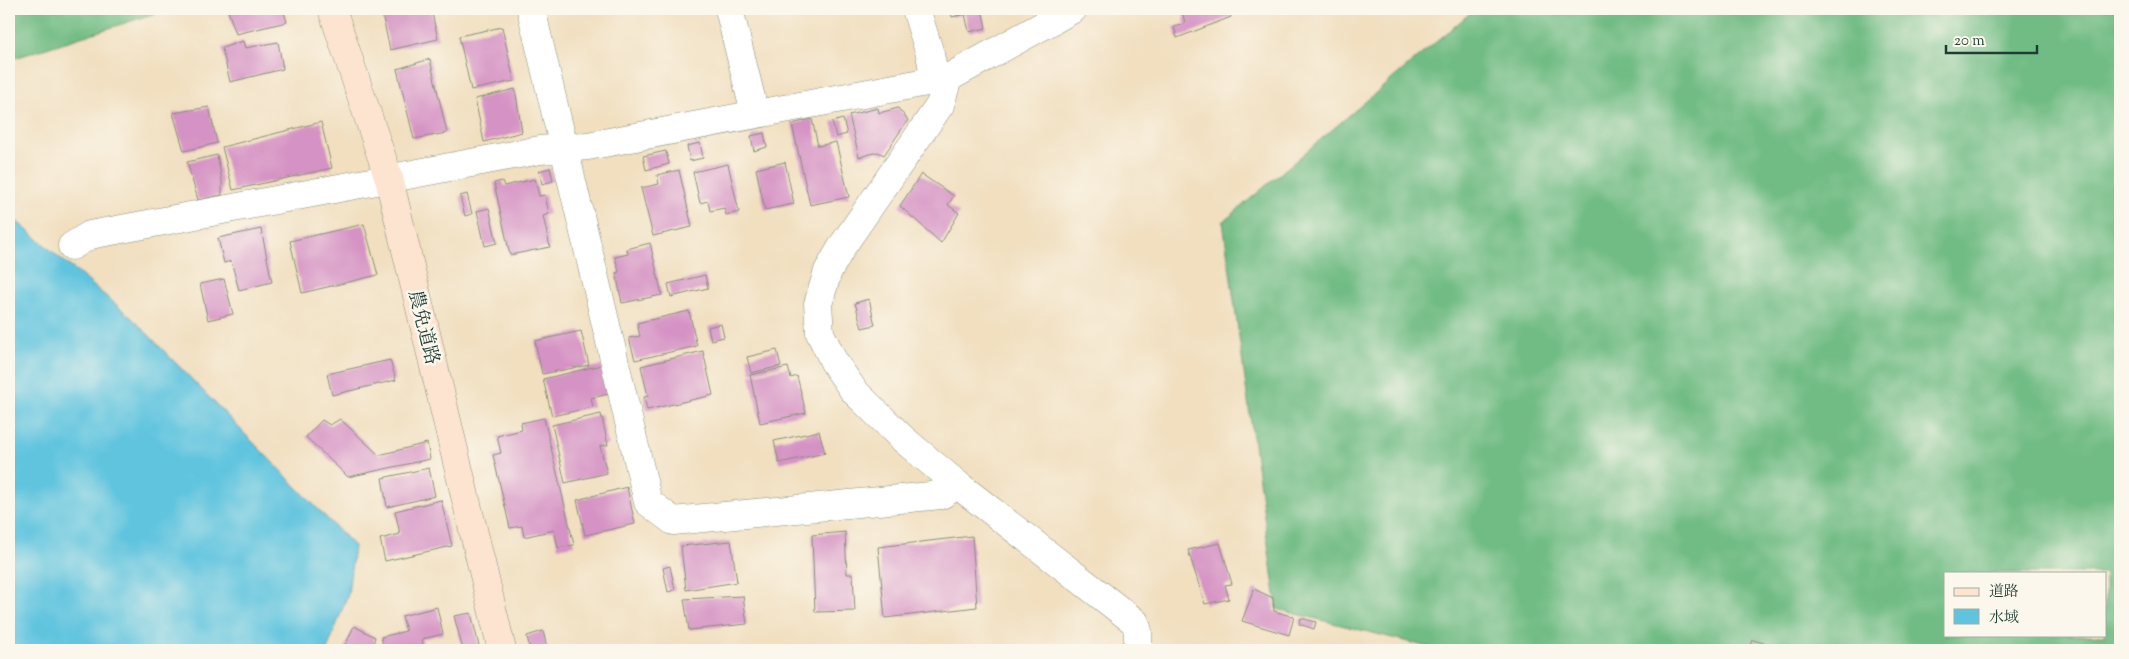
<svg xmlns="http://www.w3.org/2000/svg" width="2129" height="659" viewBox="0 0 2129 659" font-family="'Sorts Mill Goudy','Noto Serif JP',serif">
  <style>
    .forest { fill: #71bc84; stroke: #487c5c; fill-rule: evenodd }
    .water { fill: #61c4df; stroke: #40808a }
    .building { fill: #d592c4 }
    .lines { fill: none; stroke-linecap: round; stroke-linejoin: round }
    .street-casing { stroke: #888e7a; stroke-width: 29 }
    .secondary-casing { stroke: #888e7a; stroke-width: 29 }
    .street { stroke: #fff; stroke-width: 28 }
    .secondary { stroke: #fde4d1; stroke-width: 28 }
    .labels { text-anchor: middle; stroke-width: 5; stroke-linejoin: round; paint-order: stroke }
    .street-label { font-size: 19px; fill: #1f3d34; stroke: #fbf7ec }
  </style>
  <rect width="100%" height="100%" fill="#fbf7ec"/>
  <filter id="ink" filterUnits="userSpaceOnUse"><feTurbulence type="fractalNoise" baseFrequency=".02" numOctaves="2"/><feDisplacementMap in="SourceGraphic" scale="10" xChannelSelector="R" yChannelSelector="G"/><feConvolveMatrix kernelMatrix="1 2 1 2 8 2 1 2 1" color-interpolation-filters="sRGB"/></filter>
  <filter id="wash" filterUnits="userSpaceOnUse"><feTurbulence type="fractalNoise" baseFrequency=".0096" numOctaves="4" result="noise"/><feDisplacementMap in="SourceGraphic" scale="20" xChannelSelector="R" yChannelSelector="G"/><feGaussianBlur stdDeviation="1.12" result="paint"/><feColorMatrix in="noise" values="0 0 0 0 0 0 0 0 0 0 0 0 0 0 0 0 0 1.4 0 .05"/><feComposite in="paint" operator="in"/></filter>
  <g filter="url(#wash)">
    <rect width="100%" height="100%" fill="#f1dfc0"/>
    <!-- forest -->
    <g class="forest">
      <polygon points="9,9 169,9 9,60"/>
      <path d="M1475 9H2120V650H1440L1277 609 1223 222ZM1945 573H2105V635H1945Z"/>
    </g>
    <!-- water -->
    <polygon class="water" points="9,215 133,319 354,546 348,594 327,650 9,650"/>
    <g id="blocks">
      <!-- building -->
      <g class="building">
        <polygon points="236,9 283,9 287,22 236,34 228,11"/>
        <polygon points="381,9 431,9 438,39 390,50"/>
        <polygon points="950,9 982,9 986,28 969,32 965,14 952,17"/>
        <polygon points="1182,9 1229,9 1231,17 1177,38 1174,27 1185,24"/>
        <polygon points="502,27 514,81 471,90 459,36"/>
        <polygon points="243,41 245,48 278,42 283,69 230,82 222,48"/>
        <polygon points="430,59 447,133 414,139 397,69"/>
        <polygon points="515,89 522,132 484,142 475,99"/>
        <polygon points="209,107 217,143 184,151 173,113"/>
        <polygon points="878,108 879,113 898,108 908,120 884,155 878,152 859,157 849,115"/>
        <polygon points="812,119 818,146 836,142 849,197 810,205 792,124"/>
        <polygon points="843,119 847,134 836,137 832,122"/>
        <polygon points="321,122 332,168 233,190 222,147"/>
        <polygon points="764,133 767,147 754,151 751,136"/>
        <polygon points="700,143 703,158 690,161 687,146"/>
        <polygon points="666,151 669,164 646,170 643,156"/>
        <polygon points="217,155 222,181 222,195 198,200 187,162"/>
        <polygon points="785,162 794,204 765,210 756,169"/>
        <polygon points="728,164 739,212 726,215 724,208 710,211 708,201 700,203 693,172"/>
        <polygon points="550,168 553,181 542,184 539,171"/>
        <polygon points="679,170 692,227 653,236 641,188 659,184 657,175"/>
        <polygon points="921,174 954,196 948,205 959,213 941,243 900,206"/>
        <polygon points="535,179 539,196 545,195 549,214 543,216 550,247 510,255 494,183 502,181 504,186"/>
        <polygon points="467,194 472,214 465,216 460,196"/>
        <polygon points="489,208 497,243 485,246 477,211"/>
        <polygon points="364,224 378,275 302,293 290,241"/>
        <polygon points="261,229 272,282 239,290 231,261 224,263 218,238"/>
        <polygon points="650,243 662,295 622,303 616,273 619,272 615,257 628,254 627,249"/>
        <polygon points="705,275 708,288 671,297 668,284"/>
        <polygon points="224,279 233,314 208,320 200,284"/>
        <polygon points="869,299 875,325 862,328 855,303"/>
        <polygon points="689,311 697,346 635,360 629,338 640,336 637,323"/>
        <polygon points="721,324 724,337 711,340 708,327"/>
        <polygon points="581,331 589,365 542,374 535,341"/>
        <polygon points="777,350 781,366 751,373 747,357"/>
        <polygon points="703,351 713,395 647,410 644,397 648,396 641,366"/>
        <polygon points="390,360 396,380 332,395 327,374"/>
        <polygon points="602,365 609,394 591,398 593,407 552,416 543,379"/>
        <polygon points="788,367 791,378 797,376 806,413 760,423 750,375"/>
        <polygon points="601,414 608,445 600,446 607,473 565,483 552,425"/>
        <polygon points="544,418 574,545 558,548 554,530 524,537 522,526 510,528 493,455 501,453 497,436 522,430 521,423"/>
        <polygon points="340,419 379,455 427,443 430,459 348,477 306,437 322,420 330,425"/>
        <polygon points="819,431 825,453 779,463 774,441"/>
        <polygon points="429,468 435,496 387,507 382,478"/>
        <polygon points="627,487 635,524 585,535 577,500"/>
        <polygon points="441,500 452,546 385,561 380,539 400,534 395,511"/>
        <polygon points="845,532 847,574 853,574 855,611 815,612 812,535"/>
        <polygon points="972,536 977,607 885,618 878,547"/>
        <polygon points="731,541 737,582 686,590 681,546"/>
        <polygon points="1220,543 1232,584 1225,585 1229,599 1205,604 1188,550"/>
        <polygon points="670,566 675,590 668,592 663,568"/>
        <polygon points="1254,589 1273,598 1274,611 1294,617 1289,635 1242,621"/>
        <polygon points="743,596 747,624 689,630 684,599"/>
        <polygon points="437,607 443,634 422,639 424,650 384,650 381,637 406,631 402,616"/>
        <polygon points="471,613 479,646 463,650 454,616"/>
        <polygon points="1301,618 1316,622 1314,629 1299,624"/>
        <polygon points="354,626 375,637 372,650 350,650 344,648"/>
        <polygon points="543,631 547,648 530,650 527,636"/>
        <polygon points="1753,640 1781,648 1781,650 1749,650"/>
      </g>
    </g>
  </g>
  <g filter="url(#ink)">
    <use href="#blocks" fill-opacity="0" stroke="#888e7a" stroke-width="1"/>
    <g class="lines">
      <!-- street casing -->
      <g class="street-casing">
        <g id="street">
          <polyline points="531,9 648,502 673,521 941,495 958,485"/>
          <polyline points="729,9 755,114"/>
          <polyline points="916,9 930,54 935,81"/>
          <polyline points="948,78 940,105 843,245 828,271 818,304 820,333 834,362 854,391 903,439 958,485 1135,622 1138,631 1138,650"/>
          <polyline points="72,246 90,235 540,150 588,146 948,78 1073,9"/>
        </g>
      </g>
      <!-- secondary casing -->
      <g class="secondary-casing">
        <polyline id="secondary" points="332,9 389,179 502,650"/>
      </g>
      <!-- street -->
      <use href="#street" class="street"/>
      <!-- secondary -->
      <use href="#secondary" class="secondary"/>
    </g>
  </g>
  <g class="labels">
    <!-- street labels -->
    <g class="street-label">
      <text transform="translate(425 327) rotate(76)" y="7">農免道路</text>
    </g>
  </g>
  <!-- margin -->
  <rect width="2129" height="659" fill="none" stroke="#fbf7ec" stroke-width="30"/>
  <!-- legend -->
  <rect x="1944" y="572" width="162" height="65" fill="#fbf7ec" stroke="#a3ada2"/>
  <rect x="1954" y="588" width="25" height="8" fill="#fde4d1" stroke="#a3ada2"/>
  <text x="1989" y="596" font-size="15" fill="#1f3d34">道路</text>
  <rect x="1954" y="609" width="25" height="15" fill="#61c4df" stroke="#a3ada2"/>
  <text x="1989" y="622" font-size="15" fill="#1f3d34">水域</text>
  <!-- scale -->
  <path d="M1946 45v8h91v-8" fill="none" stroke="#1f3d34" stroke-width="2.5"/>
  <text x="1954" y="45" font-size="15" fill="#1f3d34" stroke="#fbf7ec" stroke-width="4" paint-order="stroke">20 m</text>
</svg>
